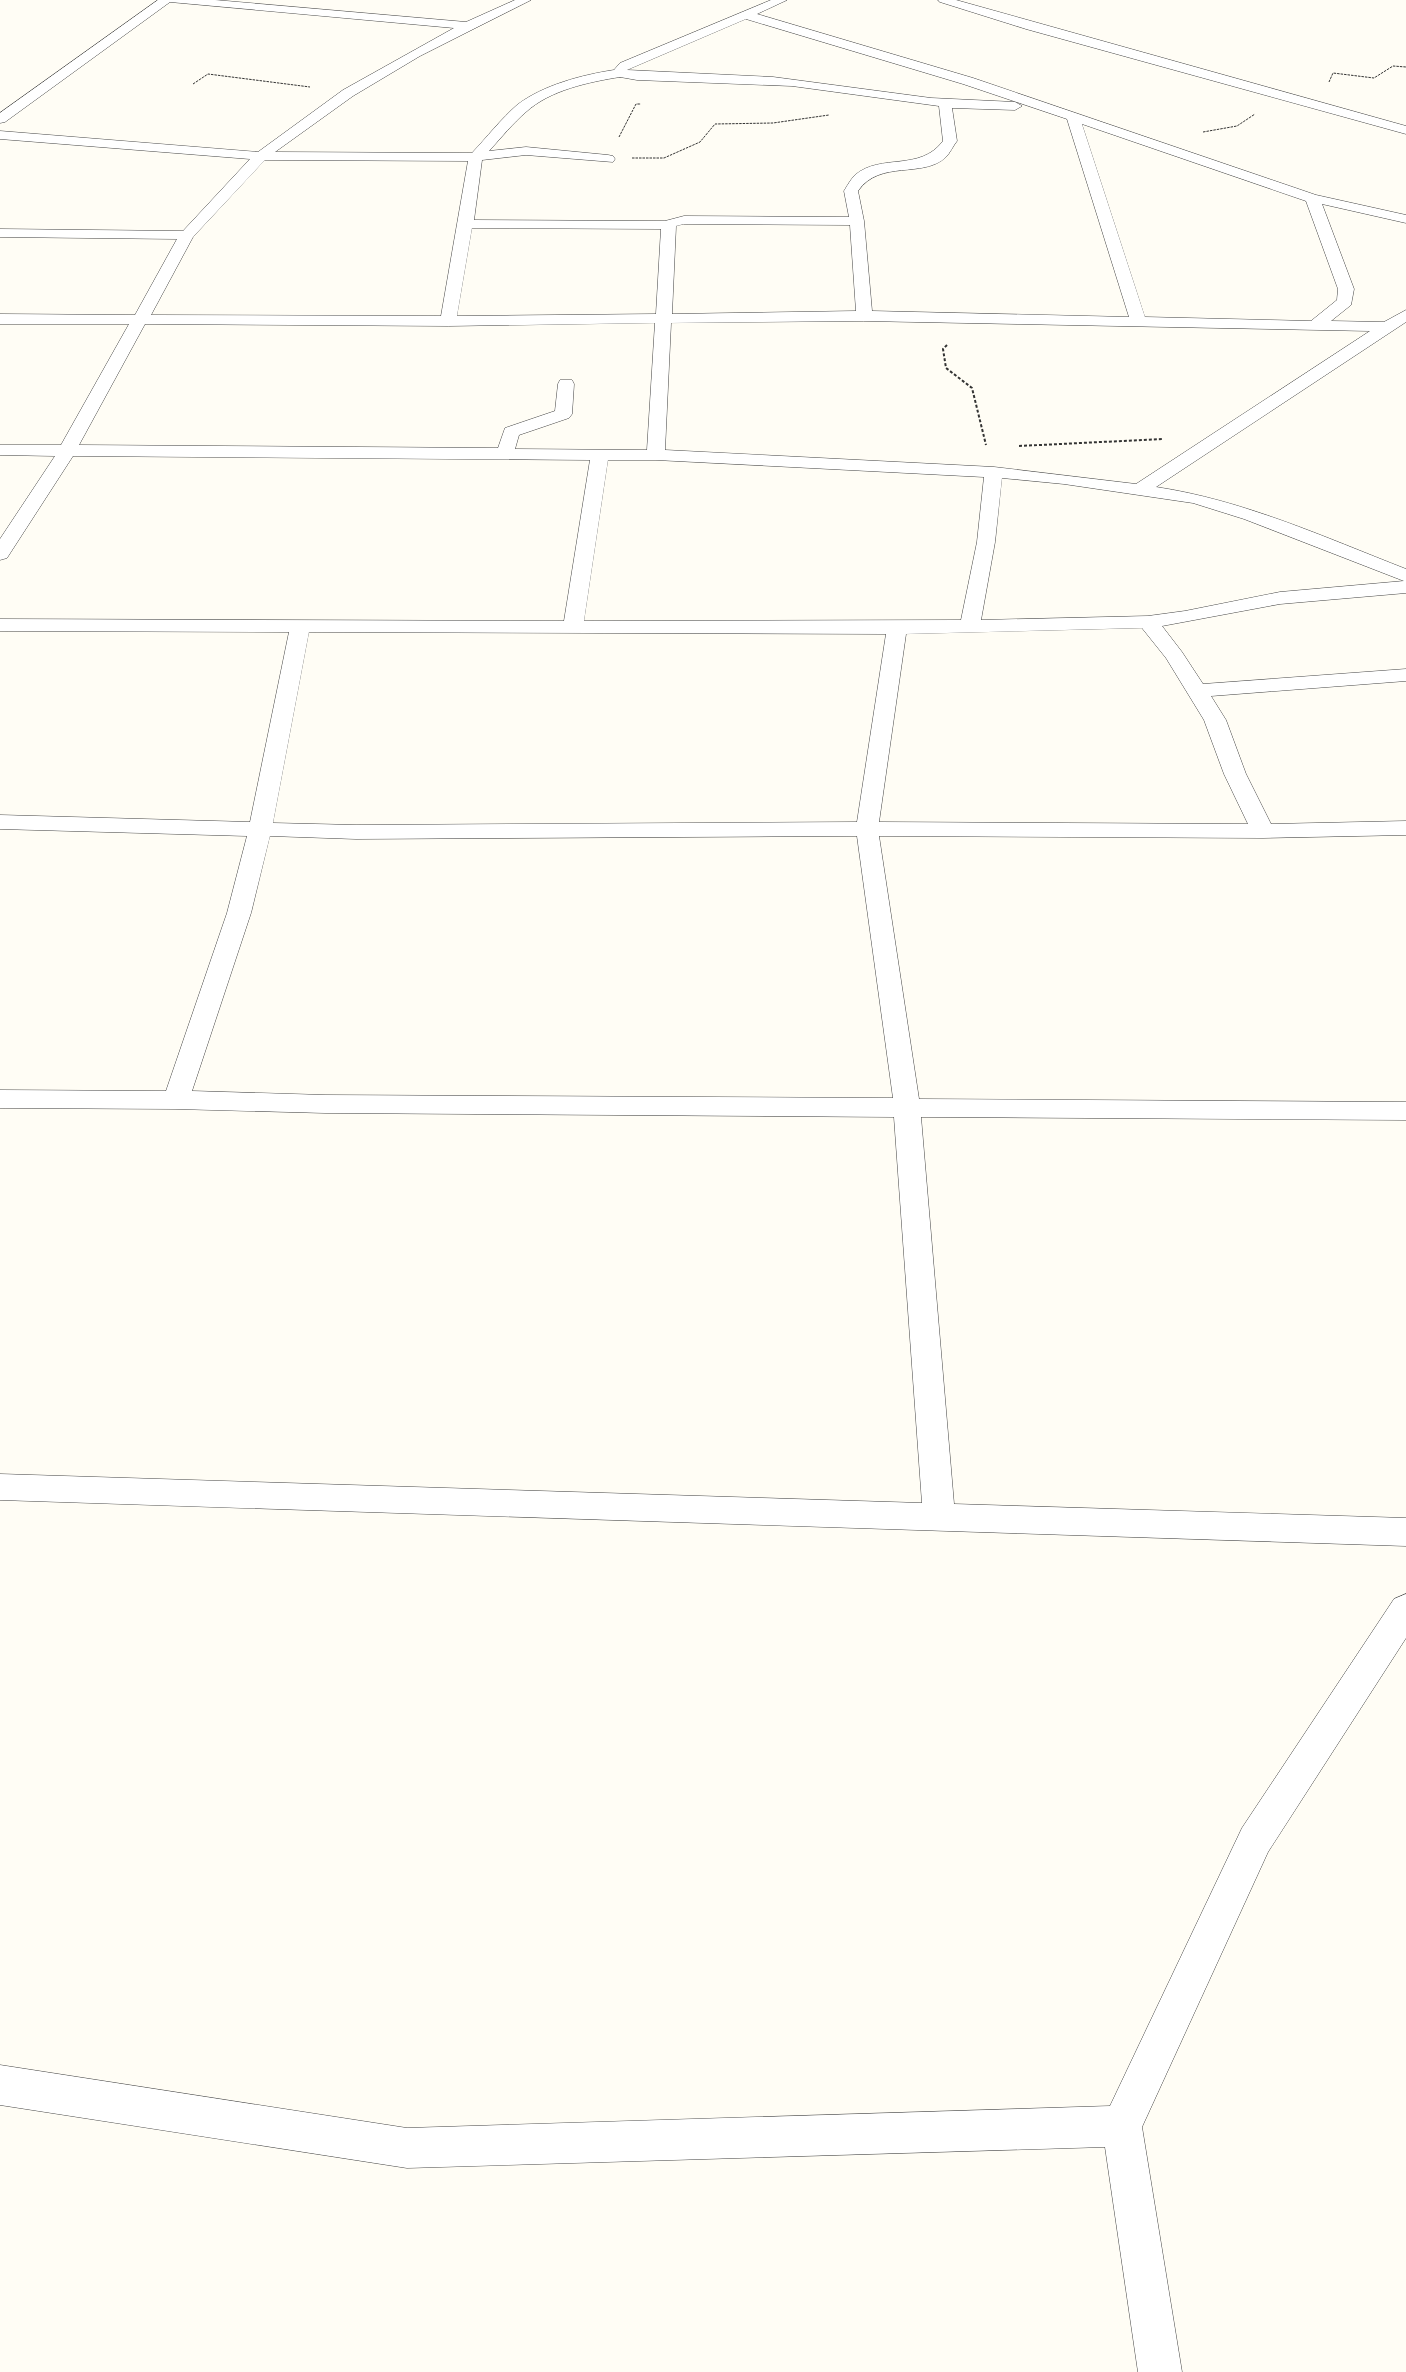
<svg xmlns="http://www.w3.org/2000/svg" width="1406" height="2372" viewBox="0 0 1406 2372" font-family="Georgia,serif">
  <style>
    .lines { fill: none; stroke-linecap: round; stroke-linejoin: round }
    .street-casing { stroke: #444; stroke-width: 1 }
    .path-far1 { stroke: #333; stroke-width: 1; stroke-dasharray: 2.5 1; stroke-linecap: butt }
    .path { stroke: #333; stroke-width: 2; stroke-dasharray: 3 2; stroke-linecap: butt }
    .street { fill: #fff; fill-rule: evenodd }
  </style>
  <rect width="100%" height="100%" fill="#fffdf5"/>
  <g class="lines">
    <!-- street casing -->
    <g class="street-casing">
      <g id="street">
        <path d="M158 0H215L466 22 515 0H531L420 56 353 96 275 152 472 153C487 137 501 119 517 105 543 85 582 75 614 70L620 63 771 0H787L757 14 973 78 1316 195 1406 215V223L1322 204 1354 289 1351 305 1331 321 1384 322 1406 310V322L1156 487C1243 500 1324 537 1406 569V593L1280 604 1162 626 1182 652 1203 684 1406 669V681L1211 696 1226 720 1246 774 1271 824 1406 821V835L1263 838 879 836 919 1099 1406 1102V1120L921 1117 954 1504 1406 1518V1546L0 1500V1474L922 1503 894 1117 325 1113 176 1109 0 1108V1090L166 1091 227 913 247 836 0 829V815L250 822 289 632 0 631V619L564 621 590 460 73 456 7 558 0 560V539L55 456 0 455V445H61L129 324H0V314L135 315 177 239 0 237V229L183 231 250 159 0 139V131L258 152 343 90 454 28 170 2 5 122 0 123V113ZM746 19 963 84 1067 119 1129 317 872 311 864 221 858 191C880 159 923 179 946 157 950 153 953 146 957 141L952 108 1015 110 1022 106 1015 102 931 98 773 77 627 70ZM620 77 637 80 792 86 939 106 943 141C920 172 881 153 855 175 851 179 847 186 844 191L849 217 684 216 665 221 474 220 482 160 526 155 613 162 615 159 613 156 608 155 526 147 489 151C501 138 513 123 526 112 550 90 589 82 620 77ZM1082 124 1306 201 1338 289 1337 300 1311 321 1145 317ZM265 160 468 161 441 316 151 315 193 237ZM684 224 850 225 856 311 672 314 676 226ZM472 228 661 229 656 314 457 316ZM864 321 1370 331 1136 484 994 467 665 450 671 323ZM655 323 647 450 515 449 519 435 569 418 572 414 574 384 572 380H560L558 384 555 411 505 428 498 448 79 445 145 324 448 326ZM608 460H656L984 477 977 542 961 620 584 621ZM1002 478 1064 484 1193 503 1244 519 1404 581 1280 592 1185 611 1148 616 981 620 995 542ZM1142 628 1166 658 1204 720 1224 774 1248 824 879 822 906 634ZM309 632 886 634 857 822 356 825 273 823ZM270 836 356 839 857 836 893 1098 325 1095 192 1091 251 913Z"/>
        <polygon points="938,0 956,0 1406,126 1406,134 1026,29 940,2"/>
        <polygon points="1406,1594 1406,1638 1268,1852 1142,2127 1182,2372 1138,2372 1105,2147 407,2168 0,2105 0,2065 407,2128 1110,2106 1242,1828 1394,1599"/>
      </g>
    </g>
    <!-- path-far1 -->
    <g class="path-far1">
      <polyline points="1329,82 1333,73 1374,78 1393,66 1406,67"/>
      <polyline points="193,84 208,74 310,87"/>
      <polyline points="1203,132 1237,126 1255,114"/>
      <polyline points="619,137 636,104 641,104"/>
      <polyline points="632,158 664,158 700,142 715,124 773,123 829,115"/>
    </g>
    <!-- path -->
    <g class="path">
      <polyline points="947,345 943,349 946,368 972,388 986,445"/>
      <polyline points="1019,446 1163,439"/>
    </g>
    <!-- street -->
    <use href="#street" class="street"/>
  </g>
</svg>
